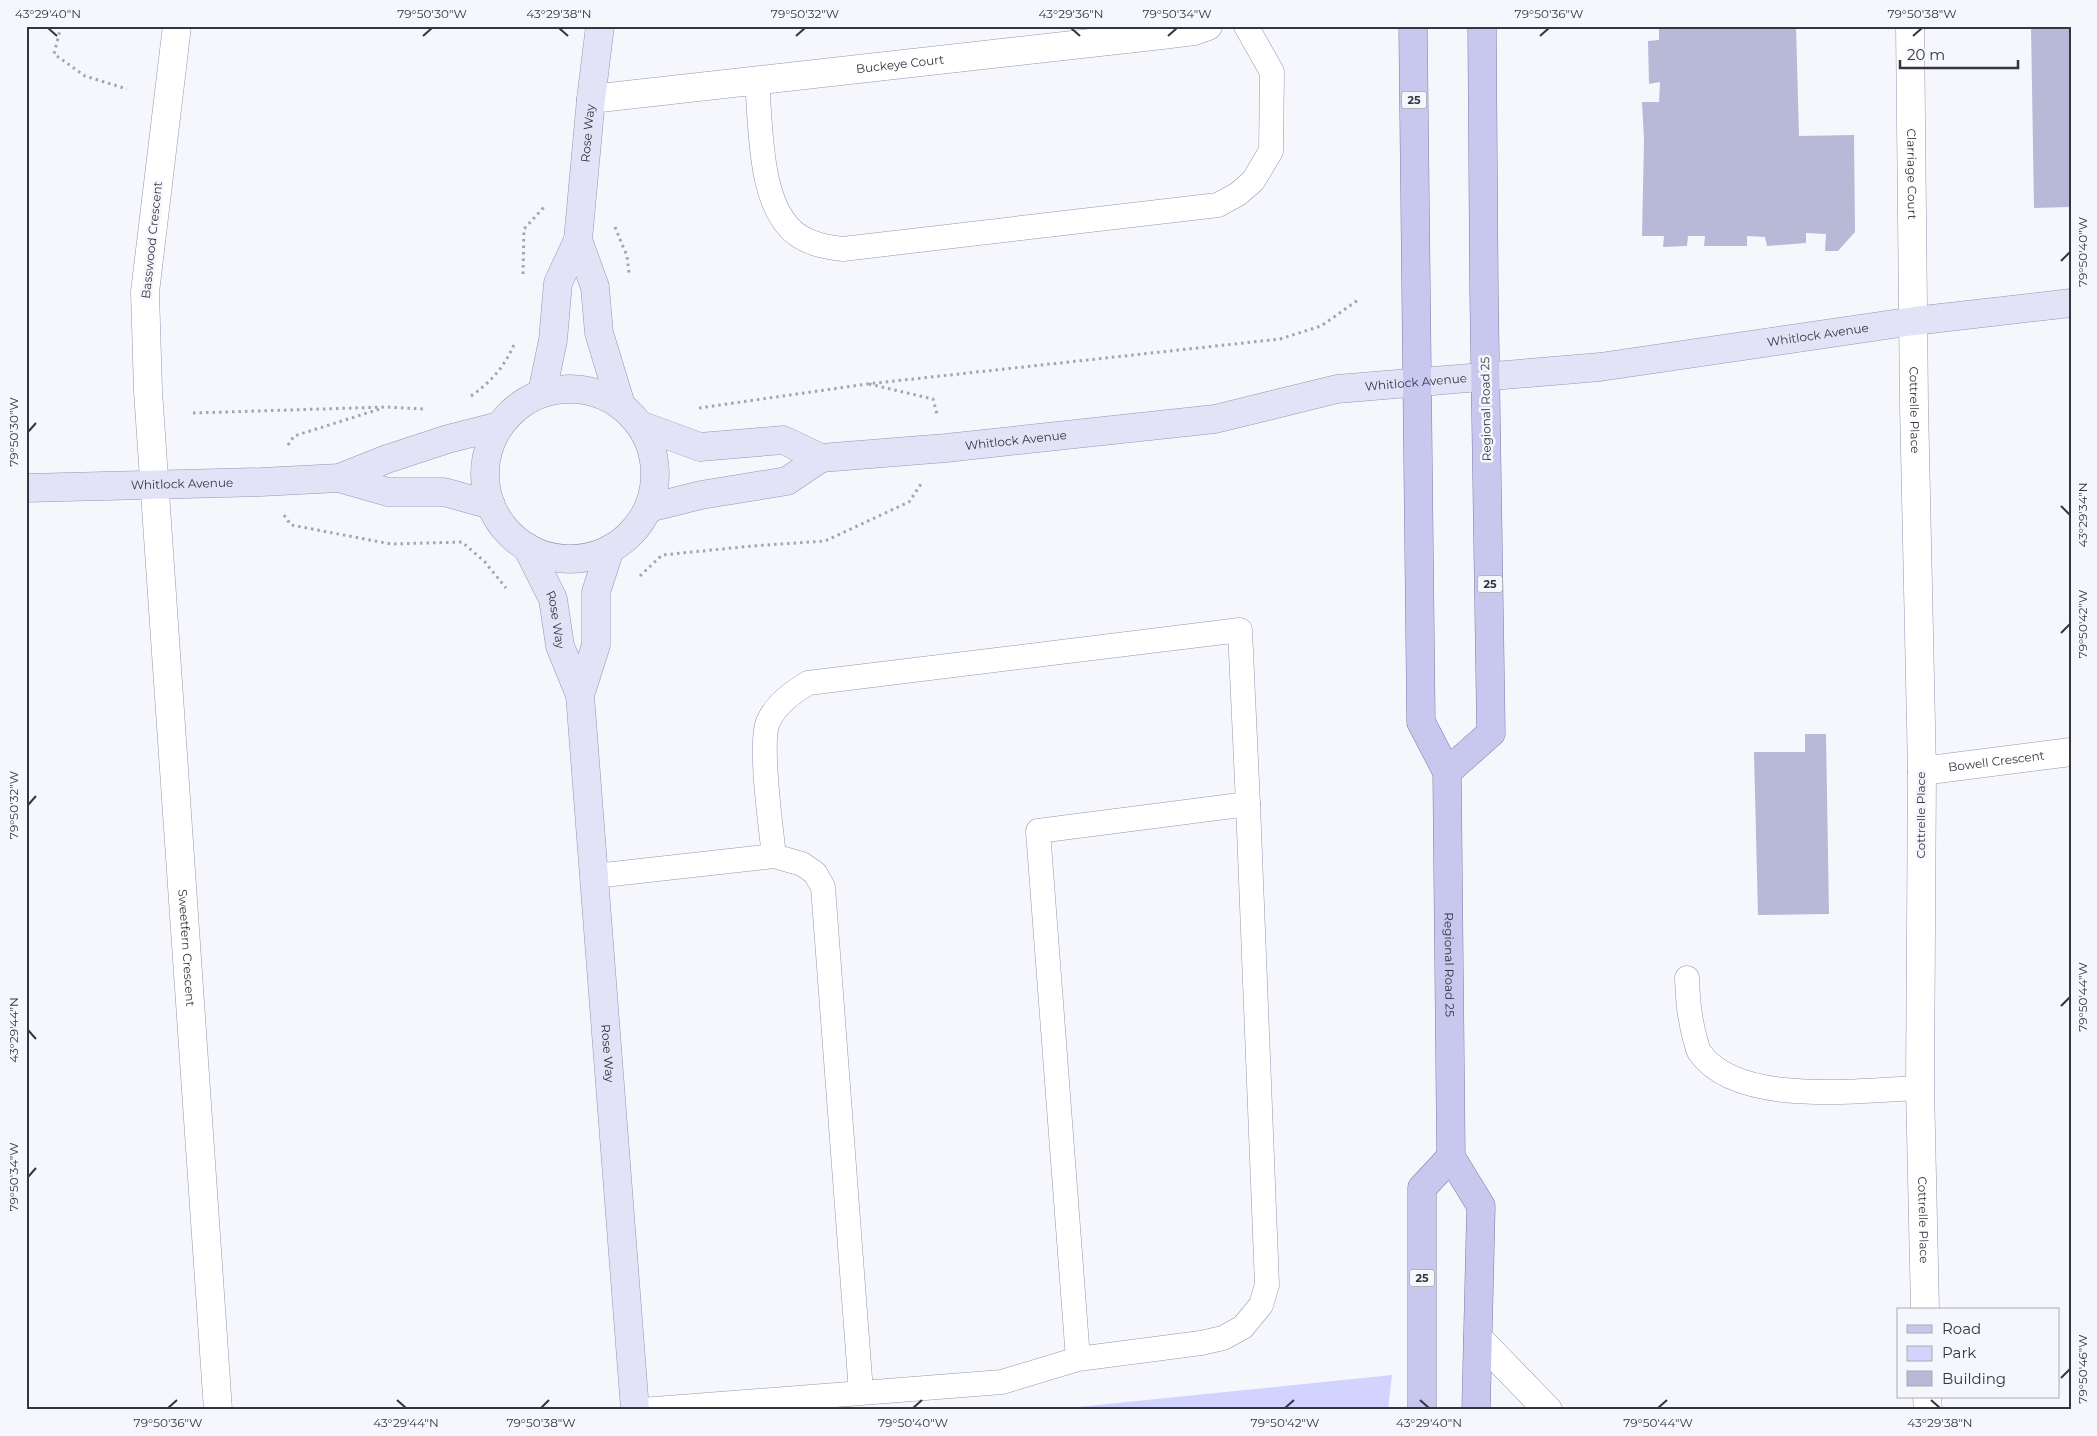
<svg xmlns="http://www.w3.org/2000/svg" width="2097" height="1436" viewBox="0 0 2097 1436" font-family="Montserrat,sans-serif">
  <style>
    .green { fill: #d2d3fe }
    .building { fill: #b8b8d7 }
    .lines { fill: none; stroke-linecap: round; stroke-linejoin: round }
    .lane-casing { stroke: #9595b2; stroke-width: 25 }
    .street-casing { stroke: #9595b2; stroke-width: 29 }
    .secondary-casing { stroke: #9595b2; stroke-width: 29 }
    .primary-casing { stroke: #7c7baa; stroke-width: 29 }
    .path { stroke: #a4a5ae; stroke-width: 3; stroke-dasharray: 2.5 4; stroke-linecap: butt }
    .lane { stroke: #fff; stroke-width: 24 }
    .street { stroke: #fff; stroke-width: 28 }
    .secondary { stroke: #e3e3f7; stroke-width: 28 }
    .primary { stroke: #c8c7ee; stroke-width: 28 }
    .ticks { fill: none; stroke: #353541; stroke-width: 2 }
    .labels { text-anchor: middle; stroke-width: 5; stroke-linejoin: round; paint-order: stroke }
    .shield { fill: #f6f7fd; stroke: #6f6f79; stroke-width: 1 }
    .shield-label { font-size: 11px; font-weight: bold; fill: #353541 }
    .street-label { font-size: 12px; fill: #353541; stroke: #f6f7fd }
    .neatline { fill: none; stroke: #353541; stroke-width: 2 }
    .ticks-label { font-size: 12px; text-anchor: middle; fill: #353541 }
  </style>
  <rect width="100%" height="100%" fill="#f6f7fd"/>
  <!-- green -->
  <polygon class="green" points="1392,1375 1388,1410 1078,1410 1078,1407"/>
  <!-- building -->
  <g class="building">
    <polygon points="1659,26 1796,26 1799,136 1854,135 1855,232 1838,251 1825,251 1826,234 1806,233 1806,243 1767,246 1765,237 1747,236 1747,246 1704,246 1705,236 1688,236 1687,246 1663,247 1664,236 1642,236 1644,140 1642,102 1659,102 1660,82 1649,84 1648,41 1659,40"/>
    <polygon points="2031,26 2071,26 2071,207 2034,208"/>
    <polygon points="1805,734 1826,734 1829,914 1758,915 1754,752 1805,752"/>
  </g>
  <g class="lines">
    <!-- lane casing -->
    <g class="lane-casing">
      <g id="lane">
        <path d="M757 81C761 125 758 209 799 236 813 245 827 247 843 249L1218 205 1238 194 1253 181 1271 151 1272 72 1246 26"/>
        <path d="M774 856C771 828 759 744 768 722 776 704 792 693 808 683L1240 630 1248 804"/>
        <polyline points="595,876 774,856 802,864 815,873 823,887 861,1392"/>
        <path d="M1687 978C1688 1002 1689 1015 1695 1039 1697 1043 1697 1050 1700 1053 1739 1107 1861 1090 1920 1088"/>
        <polyline points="642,1410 1002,1382 1078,1359 1201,1343 1223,1338 1243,1327 1261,1305 1267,1285 1248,804 1038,831 1078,1359"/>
      </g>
    </g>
    <!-- street casing -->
    <g class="street-casing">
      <g id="street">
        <path id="s1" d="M177 26 145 292 148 391 218 1410"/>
        <path id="s2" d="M1910 26 1914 404 1922 771 1920 1088 1925 1310"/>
        <path id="s3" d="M591 99 1162 35 1194 31 1208 26"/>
        <path id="s4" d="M1922 771 2071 752"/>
        <polyline points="1478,1338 1548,1410"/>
        <polyline points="1927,1397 1928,1410"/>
      </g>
    </g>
    <!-- secondary casing -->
    <g class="secondary-casing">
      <g id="secondary">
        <polyline points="578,240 595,287 599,333 621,405"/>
        <circle cx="570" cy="474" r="85"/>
        <path id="s5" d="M542 393 553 340 558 283 578 240 591 99 600 26"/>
        <path id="s6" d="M640 425 700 447 783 440 821 458 946 448 1215 419 1337 389 1600 367 1914 321 2071 303"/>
        <polyline points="339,478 388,492 444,492 491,505"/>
        <path id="s7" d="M26 488 261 482 339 478 387 459 448 439 499 426"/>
        <polyline points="649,508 701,495 787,481 821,458"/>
        <path id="s8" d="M527 547 553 599 560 646 580 695 635 1410"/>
        <polyline points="580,695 596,645 596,592 610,549"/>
      </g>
    </g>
    <!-- primary casing -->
    <g class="primary-casing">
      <g id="primary">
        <path id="s9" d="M1413 26 1421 722 1447 772 1451 1157 1481 1206 1476 1410"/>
        <polyline points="1447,772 1491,733 1484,292 1482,26"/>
        <polyline points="1422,1410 1422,1188 1451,1157"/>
      </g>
    </g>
    <!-- path -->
    <g class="path">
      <polyline points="61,26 54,54 85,76 127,89"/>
      <polyline points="615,227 627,256 629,273"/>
      <polyline points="523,274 524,229 545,206"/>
      <polyline points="869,384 933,399 937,414"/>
      <path d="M471 396C491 382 506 365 515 342"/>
      <polyline points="699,408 867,384 1280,339 1321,326 1358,300"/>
      <polyline points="193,413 386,407 424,409"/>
      <polyline points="288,445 294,436 380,409"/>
      <polyline points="284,515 291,525 391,544 462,542 485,562 506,588"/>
      <polyline points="640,576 662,555 752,546 825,541 909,502 921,484"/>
    </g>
    <!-- lane -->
    <use href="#lane" class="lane"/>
    <!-- street -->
    <use href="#street" class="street"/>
    <!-- secondary -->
    <use href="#secondary" class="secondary"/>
    <!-- primary -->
    <use href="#primary" class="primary"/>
  </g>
  <!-- ticks -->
  <path class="ticks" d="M48 28 57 36M559 28 568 36M1071 28 1080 36M423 36 432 28M796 36 805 28M1168 36 1177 28M1540 36 1549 28M1913 36 1922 28M2061 261 2070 252M28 432 36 423M2061 506 2070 515M2061 633 2070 624M28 805 36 796M2061 1006 2070 997M28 1030 36 1039M28 1177 36 1168M2061 1378 2070 1369M397 1400 406 1408M1420 1400 1429 1408M1931 1400 1940 1408M168 1408 177 1400M541 1408 549 1400M913 1408 922 1400M1285 1408 1294 1400M1658 1408 1667 1400"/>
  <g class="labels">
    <!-- shield labels -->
    <g class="shield">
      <rect x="1401.5" y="91.5" width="25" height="17" rx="4"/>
      <rect x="1477.5" y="575.5" width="25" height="17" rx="4"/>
      <rect x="1409.5" y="1269.5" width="25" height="17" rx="4"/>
    </g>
    <g class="shield-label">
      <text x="1414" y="104">25</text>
      <text x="1490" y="588">25</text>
      <text x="1422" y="1282">25</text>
    </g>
    <!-- street labels -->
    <g class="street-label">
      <text dy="4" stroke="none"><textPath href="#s3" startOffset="311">Buckeye Court</textPath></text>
      <text dy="4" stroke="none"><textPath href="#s5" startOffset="266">Rose Way</textPath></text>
      <text dy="4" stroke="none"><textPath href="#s2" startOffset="148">Clarriage Court</textPath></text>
      <text transform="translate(152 240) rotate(-84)" y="4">Basswood Crescent</text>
      <text dy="4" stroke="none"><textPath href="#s6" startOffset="1195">Whitlock Avenue</textPath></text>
      <text dy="4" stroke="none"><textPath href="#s6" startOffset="790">Whitlock Avenue</textPath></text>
      <text transform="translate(1486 409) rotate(-91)" y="4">Regional Road 25</text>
      <text dy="4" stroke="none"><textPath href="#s2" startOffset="384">Cottrelle Place</textPath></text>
      <text dy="4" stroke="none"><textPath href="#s6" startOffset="385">Whitlock Avenue</textPath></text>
      <text dy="4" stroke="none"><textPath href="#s7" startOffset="156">Whitlock Avenue</textPath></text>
      <text dy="4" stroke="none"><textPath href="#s8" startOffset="79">Rose Way</textPath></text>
      <text dy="4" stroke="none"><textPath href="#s4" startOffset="75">Bowell Crescent</textPath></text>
      <text transform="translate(1921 815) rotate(-90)" y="4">Cottrelle Place</text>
      <text dy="4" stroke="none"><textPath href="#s1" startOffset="925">Sweetfern Crescent</textPath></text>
      <text dy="4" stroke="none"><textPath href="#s9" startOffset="945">Regional Road 25</textPath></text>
      <text dy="4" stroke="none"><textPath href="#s8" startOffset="518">Rose Way</textPath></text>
      <text dy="4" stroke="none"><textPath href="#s2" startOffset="1194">Cottrelle Place</textPath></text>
    </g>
  </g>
  <!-- border -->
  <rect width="2097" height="1436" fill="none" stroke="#f6f7fd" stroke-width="55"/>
  <!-- legend -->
  <rect x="1897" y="1308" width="162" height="90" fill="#f6f7fd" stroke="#a9a9b2"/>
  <rect x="1907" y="1325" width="25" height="8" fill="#c8c7ee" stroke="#a9a9b2"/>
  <text x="1942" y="1334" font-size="15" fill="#353541">Road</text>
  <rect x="1907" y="1346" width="25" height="15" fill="#d2d3fe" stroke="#a9a9b2"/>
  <text x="1942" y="1358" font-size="15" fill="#353541">Park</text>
  <rect x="1907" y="1371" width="25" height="15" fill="#b8b8d7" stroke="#a9a9b2"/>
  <text x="1942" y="1384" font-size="15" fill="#353541">Building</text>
  <!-- scale -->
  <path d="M1900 60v8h118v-8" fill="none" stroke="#353541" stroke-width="2.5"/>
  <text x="1907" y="60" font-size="15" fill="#353541" stroke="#f6f7fd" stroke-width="4" paint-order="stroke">20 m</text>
  <rect x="28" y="28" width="2042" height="1380" class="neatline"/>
  <g class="ticks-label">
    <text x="48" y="18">43°29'40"N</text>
    <text x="432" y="18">79°50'30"W</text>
    <text x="559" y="18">43°29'38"N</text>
    <text x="805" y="18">79°50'32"W</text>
    <text x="1071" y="18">43°29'36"N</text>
    <text x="1177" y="18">79°50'34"W</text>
    <text x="1549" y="18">79°50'36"W</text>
    <text x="1922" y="18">79°50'38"W</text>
    <text transform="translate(2083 252) rotate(-90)" y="4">79°50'40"W</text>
    <text transform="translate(14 432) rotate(-90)" y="4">79°50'30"W</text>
    <text transform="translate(2083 515) rotate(-90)" y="4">43°29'34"N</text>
    <text transform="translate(2083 624) rotate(-90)" y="4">79°50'42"W</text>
    <text transform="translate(14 805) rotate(-90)" y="4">79°50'32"W</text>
    <text transform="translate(2083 997) rotate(-90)" y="4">79°50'44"W</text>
    <text transform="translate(14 1030) rotate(-90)" y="4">43°29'44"N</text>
    <text transform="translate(14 1177) rotate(-90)" y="4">79°50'34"W</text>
    <text transform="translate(2083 1369) rotate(-90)" y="4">79°50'46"W</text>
    <text x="168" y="1427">79°50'36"W</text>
    <text x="406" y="1427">43°29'44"N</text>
    <text x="541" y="1427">79°50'38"W</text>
    <text x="913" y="1427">79°50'40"W</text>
    <text x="1285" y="1427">79°50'42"W</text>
    <text x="1429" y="1427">43°29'40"N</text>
    <text x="1658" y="1427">79°50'44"W</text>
    <text x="1940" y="1427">43°29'38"N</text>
  </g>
</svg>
